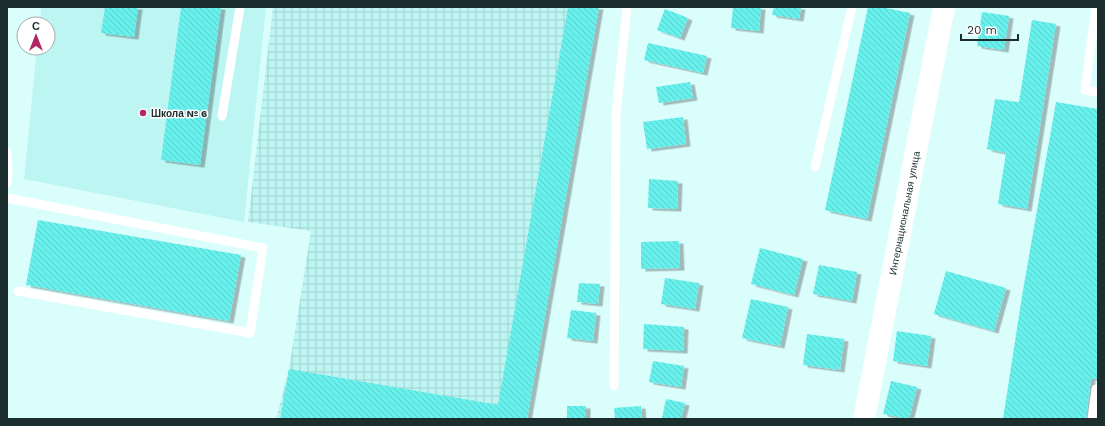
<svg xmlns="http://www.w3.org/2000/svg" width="1105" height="426" viewBox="0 0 1105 426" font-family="'Work Sans',sans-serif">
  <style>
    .built { fill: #bcf5f2 }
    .industrial { fill: url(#industrial-grid) }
    .building { fill: url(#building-back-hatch); filter: url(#shadow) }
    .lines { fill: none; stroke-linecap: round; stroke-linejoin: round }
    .service { stroke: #fff; stroke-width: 9 }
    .tertiary { stroke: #fff; stroke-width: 22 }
    .poi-dot { fill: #b12665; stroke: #fff; stroke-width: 1.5 }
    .labels { text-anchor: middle; stroke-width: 3; stroke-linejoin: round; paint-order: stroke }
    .poi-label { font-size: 10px; font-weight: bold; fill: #1b2d2c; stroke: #fff; text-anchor: start }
    .street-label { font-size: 10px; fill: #1b2d2c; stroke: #fff }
  </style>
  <defs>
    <pattern id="industrial-grid" width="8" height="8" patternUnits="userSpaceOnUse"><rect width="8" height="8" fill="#bcf5f2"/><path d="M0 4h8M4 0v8" fill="none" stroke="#a1d2d0"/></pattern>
    <pattern id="building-back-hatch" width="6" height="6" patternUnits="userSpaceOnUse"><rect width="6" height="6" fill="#68f0ec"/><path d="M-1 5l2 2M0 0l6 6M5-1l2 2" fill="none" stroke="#5acecb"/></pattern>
    <filter id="shadow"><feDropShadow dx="4.5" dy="2.5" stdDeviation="0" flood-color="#0004"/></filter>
  </defs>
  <rect width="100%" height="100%" fill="#d9fefc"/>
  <!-- built -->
  <polygon class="built" points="41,7 266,7 244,222 24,179 37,48 48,48 48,24 40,24"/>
  <!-- industrial -->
  <polygon class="industrial" points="273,7 599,7 527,419 276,419 289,369 311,231 248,222"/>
  <!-- building -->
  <g class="building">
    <polygon points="105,7 138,7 134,37 101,33"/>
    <polygon points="181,7 221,7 200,165 161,160"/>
    <polygon points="568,7 599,7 527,419 280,419 289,369 498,405"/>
    <polygon points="733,7 761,7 759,31 731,28"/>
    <polygon points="774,7 801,7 799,19 772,15"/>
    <polygon points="868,7 881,7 910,13 867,219 825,210"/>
    <polygon points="665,9 688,18 680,38 657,30"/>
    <polygon points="982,12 1009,16 1004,50 977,46"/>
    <polygon points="1032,20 1056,24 1027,209 998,204 1006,153 987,149 995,99 1019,102"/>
    <polygon points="648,43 707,56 703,73 644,60"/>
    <polygon points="690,82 693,98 659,103 656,87"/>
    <polygon points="1056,102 1098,109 1097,307 1098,307 1098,379 1091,378 1086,419 1003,419 1022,296"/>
    <polygon points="683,117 686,144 647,149 643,122"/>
    <polygon points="649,179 678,181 677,209 648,208"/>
    <polygon points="38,220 241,255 229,321 26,285"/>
    <polygon points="679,241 680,268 641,269 641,242"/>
    <polygon points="760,248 803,259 794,295 751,284"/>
    <polygon points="819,265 857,272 852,301 813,294"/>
    <polygon points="946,271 1006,288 994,331 934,314"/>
    <polygon points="665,278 699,283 695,309 661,304"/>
    <polygon points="579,283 600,284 598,304 577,302"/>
    <polygon points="751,299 788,307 780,346 742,338"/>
    <polygon points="571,310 596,313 593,341 567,338"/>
    <polygon points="644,324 684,327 683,351 643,349"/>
    <polygon points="897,331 931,336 927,366 893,361"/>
    <polygon points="807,334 844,339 840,370 803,365"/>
    <polygon points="653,361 684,366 681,387 649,382"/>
    <polygon points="891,381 917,387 909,419 883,414"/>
    <polygon points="666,399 685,403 681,419 662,418"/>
    <rect x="567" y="406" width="19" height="13"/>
    <polygon points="641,406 642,419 615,419 614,408"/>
  </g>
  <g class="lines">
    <!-- service -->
    <g class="service">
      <polyline points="1096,7 1085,90 1098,92"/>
      <polyline points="222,116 240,7"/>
      <polyline points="7,152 8,171 7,183"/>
      <polyline points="815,167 852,7"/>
      <polyline points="7,198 263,248 250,333 18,291"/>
      <polyline points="614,386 616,114 627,7"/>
      <polyline points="1092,419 1096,389 1098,390"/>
    </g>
    <!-- tertiary -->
    <path class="tertiary" id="s1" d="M864 419 944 7"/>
  </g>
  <!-- markers -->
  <circle class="poi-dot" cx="143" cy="113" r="4"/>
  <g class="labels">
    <!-- poi labels -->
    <g class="poi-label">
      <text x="151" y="117">Школа № 6</text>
    </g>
    <!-- street labels -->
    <g class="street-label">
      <text dy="4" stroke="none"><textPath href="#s1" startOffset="210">Интернациональная улица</textPath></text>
    </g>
  </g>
  <!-- border -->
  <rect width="1105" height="426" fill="none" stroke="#1b2d2c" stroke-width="16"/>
  <!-- north arrow -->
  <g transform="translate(36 36)"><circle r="19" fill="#ffffff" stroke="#a4abab"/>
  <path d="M0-3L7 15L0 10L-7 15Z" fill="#b12665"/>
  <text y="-6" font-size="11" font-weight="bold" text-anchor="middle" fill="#1b2d2c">С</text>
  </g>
  <!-- scale -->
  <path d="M961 34v6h57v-6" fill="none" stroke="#1b2d2c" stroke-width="2"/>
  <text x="967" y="34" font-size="12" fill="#1b2d2c" stroke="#ffffff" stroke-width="3" paint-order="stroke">20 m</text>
</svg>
